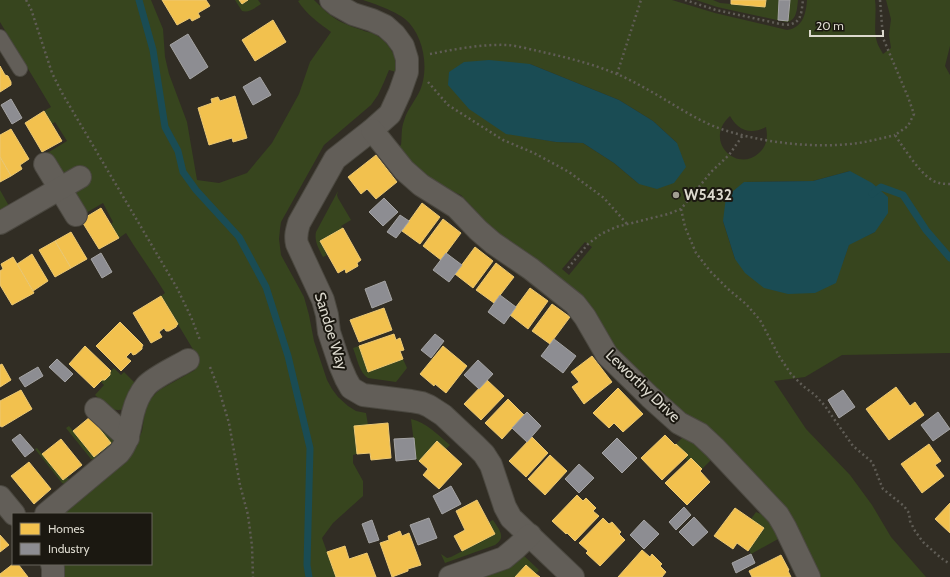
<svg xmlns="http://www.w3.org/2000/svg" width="950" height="577" viewBox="0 0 950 577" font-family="Cabin,sans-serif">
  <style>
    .green { fill: #37451e; fill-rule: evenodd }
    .water { fill: #1a4c54 }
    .homes { fill: #f2c14e; stroke: #ebc874 }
    .industry { fill: #8d8d92; stroke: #a5a4a4 }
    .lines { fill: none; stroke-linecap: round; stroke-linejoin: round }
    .stream { stroke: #1a4c54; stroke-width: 7 }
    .service-casing { stroke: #4b4840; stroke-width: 16 }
    .minor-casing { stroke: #4b4840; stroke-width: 24 }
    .path { stroke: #605d56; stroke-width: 2.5; stroke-dasharray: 2 3; stroke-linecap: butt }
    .service { stroke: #625e58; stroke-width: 14 }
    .minor { stroke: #625e58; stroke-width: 22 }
    .poi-dot { fill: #a09d92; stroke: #1b1811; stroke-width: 1.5 }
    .labels { text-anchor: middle; stroke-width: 4; stroke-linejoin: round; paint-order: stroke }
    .poi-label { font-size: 15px; font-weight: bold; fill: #dcd9ce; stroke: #1b1811; text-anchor: start }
    .street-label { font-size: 15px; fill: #dcd9ce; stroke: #1b1811 }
  </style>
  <rect width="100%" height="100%" fill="#312d24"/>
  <!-- green -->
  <g class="green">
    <path d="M0 0H151L163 29 165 57 169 74 187 122 197 180 219 183 247 173 272 143 299 94 310 62 331 32C319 23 306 14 298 1L300 0H314C322 8 331 17 341 22 348 25 355 28 362 30 366 32 370 32 374 34 388 41 398 56 396 72L389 70 384 82 378 95 371 105 324 145 281 222 280 229 279 239 281 255 304 297 309 315 314 341 327 380 332 389 338 397 348 406 356 411 366 413 368 425 354 427 357 454 353 455V463L363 481V496L333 523 322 538 336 577H63L60 564H151V514H61L135 448 142 431 146 406 149 401 156 393 161 389 195 370 193 366 200 361 161 296 165 293C153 273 139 254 126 233L119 238 111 224 113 222 103 203 79 217 73 195 83 181 92 176 87 167 78 172 64 176 44 155 67 141 55 122 52 124 44 111 51 107 0 22Z"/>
    <path d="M235 0H239L242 4 248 0H258L261 4C255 8 249 13 242 11Z"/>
    <path d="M363 0H672L715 13 787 30C803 28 806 13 807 0H875C877 13 873 29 877 42 878 46 881 50 883 54L891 48 889 35 891 19 886 0H950V46L945 66 950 75V353L842 355 805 377 774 381 806 429 850 475 872 505 891 537 926 577H815L689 421 609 343 596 313 592 308 497 235 487 223 461 195 436 184 396 149 401 145C402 138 401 128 404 121 407 109 417 99 421 88 429 66 423 34 405 19 397 12 373 3 363 0ZM530 64 619 100 653 121 677 143 639 184 614 163 583 143 556 142 533 138ZM730 116C732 119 734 123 738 126 746 133 757 132 766 127 768 137 767 146 759 153 736 174 703 140 730 116ZM850 171 875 232 849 244 843 262 735 259 723 221 744 182 813 181ZM585 242 592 247 569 275 562 269Z"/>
    <path d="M696 0H713L720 3 765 7 766 0H779L778 19 788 21 790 0H798C797 9 797 21 786 22L717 7Z"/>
    <polygon points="0,190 9,206 0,214"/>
    <path d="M338 191 337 195 338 198 351 220 341 226 343 228 320 241 327 255 323 257C319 249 314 241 316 232Z"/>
    <path d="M359 346 368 372 403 359 407 368 396 382 368 378C359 372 357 358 353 348Z"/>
    <path d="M114 368 121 375 124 372 135 383 125 409C110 413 105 404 95 395L104 385 100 381 102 380H105L110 375V372Z"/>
    <polygon points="90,417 110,434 114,442 105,456 101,451"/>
    <path d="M411 419C427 423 438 435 450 445L446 449 437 441 419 461 416 459Z"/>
    <polygon points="69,426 94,457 98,454 101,458 94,460 91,459 66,428"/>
    <polygon points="684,436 694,441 710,458 710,461 702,469 691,458 688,461 685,458 687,455 676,444"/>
    <polygon points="37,448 63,480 67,477 71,482 67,485 62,483 35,449"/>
    <polygon points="756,512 766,516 778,533 778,539 751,554 749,549 764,529 751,519"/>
    <path d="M493 520C499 530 507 537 495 545L445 563 441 554 447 558 451 557 495 534 489 522Z"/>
    <polygon points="522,554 539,570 536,574 526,565 515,577 483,577 502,569"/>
  </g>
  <!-- water -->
  <g class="water">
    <polygon points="489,60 530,64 619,100 653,121 677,143 686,167 674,183 657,189 639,184 614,163 583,143 556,142 506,134 469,109 448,85 449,72 464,62"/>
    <polygon points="850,171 872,183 888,197 888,213 875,232 849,245 836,283 815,293 788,294 764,288 745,273 735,259 723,221 726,197 744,182 813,181"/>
  </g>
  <!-- homes -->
  <g class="homes">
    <polygon points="162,0 206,0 210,6 198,13 200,17 192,21 190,18 177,25"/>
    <polygon points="239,0 248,0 242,4"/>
    <polygon points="731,0 766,0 765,7 731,4"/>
    <polygon points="273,20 286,42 255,61 242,40"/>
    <polygon points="0,66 5,75 8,76 11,82 11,85 0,92"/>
    <polygon points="235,96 247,138 233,142 232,138 209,145 198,108 212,103 211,99 218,97 220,101"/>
    <polygon points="44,111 62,141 42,152 25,123"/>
    <polygon points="11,129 29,159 20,165 22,169 11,176 0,157 0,135"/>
    <polygon points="376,155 397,182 376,199 367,189 361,194 348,177"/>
    <polygon points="0,157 11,176 0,182"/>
    <polygon points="422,203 440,217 420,244 402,231"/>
    <polygon points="101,208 119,238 99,249 81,220"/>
    <polygon points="443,219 461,233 441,260 423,246"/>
    <polygon points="343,228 361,260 357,263 358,266 346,273 345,269 338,273 320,241"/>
    <polygon points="71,232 87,259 71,268 55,241"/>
    <polygon points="55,241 71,268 55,277 39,250"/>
    <polygon points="475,247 493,261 473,288 455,274"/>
    <polygon points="32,254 48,281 33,291 17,264"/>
    <polygon points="13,257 34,293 12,305 0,285 0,271 3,269 1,264"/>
    <polygon points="496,263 514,277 494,303 476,290"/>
    <polygon points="530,288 548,301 528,329 510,315"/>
    <polygon points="161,296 178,324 177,325 176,327 169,331 166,331 164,328 159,332 162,337 151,343 133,313"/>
    <polygon points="552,304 570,317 550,344 532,331"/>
    <polygon points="384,308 392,330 359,342 350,320"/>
    <polygon points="120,322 143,345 142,347 142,349 136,354 133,355 131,352 126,357 131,361 121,371 96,346"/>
    <polygon points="394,334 396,340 400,338 404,350 400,351 403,359 368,372 359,346"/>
    <polygon points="85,346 111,371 110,372 110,375 105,380 102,380 94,388 69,364"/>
    <polygon points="443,346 467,366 446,393 435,384 434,386 420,374"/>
    <polygon points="592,356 612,382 584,404 572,387 579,382 571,372"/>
    <polygon points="2,364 11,380 0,387 0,365"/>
    <polygon points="487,380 504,396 481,420 464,404"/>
    <polygon points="896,387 910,406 915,402 924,415 889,440 866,409"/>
    <polygon points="618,388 643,414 623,432 614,423 609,428 593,413"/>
    <polygon points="21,390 32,409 2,427 0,426 0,401"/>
    <polygon points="508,399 524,415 502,439 485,423"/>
    <polygon points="90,417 111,443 94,457 73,431"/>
    <polygon points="388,423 391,458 371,460 370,453 357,454 354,426"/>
    <polygon points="665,435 675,445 676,444 688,455 662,480 641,458"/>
    <polygon points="532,437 548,453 526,477 509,461"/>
    <polygon points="61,439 82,465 63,480 42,454"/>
    <polygon points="437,441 462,464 439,489 423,475 428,469 419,461"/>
    <polygon points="929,444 941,461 935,465 944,476 922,493 901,464"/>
    <polygon points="550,455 567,471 545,495 528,479"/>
    <polygon points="691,458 702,469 700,471 710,482 687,505 665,483"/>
    <polygon points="29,462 51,489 34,504 11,476"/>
    <polygon points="577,495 583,501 586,498 596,508 593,511 599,516 575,541 567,533 566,534 552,521"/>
    <polygon points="477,500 495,534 462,551 454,536 465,530 456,511"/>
    <polygon points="950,503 950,533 935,519"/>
    <polygon points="735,508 764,528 748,551 737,543 733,549 714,536"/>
    <polygon points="603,518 609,524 612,522 621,532 619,534 625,540 600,566 586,553 588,551 579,543"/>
    <polygon points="400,531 402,536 409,533 421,565 408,569 408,571 392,577 380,543 389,540 388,536"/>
    <polygon points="0,535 9,545 0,552"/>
    <polygon points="345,546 349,559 367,553 376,577 336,577 327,552"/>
    <polygon points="642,550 650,557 652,554 662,564 660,566 666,572 662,577 618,577"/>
    <polygon points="781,555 789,570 788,571 791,577 752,577 749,571"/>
    <polygon points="13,564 18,564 28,577 0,577 0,574"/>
    <polygon points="526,565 536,574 540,577 515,577"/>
  </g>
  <!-- industry -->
  <g class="industry">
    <polygon points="779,0 790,0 788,21 778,20"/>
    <polygon points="188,34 208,67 190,79 170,45"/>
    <polygon points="260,77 271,95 253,105 243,87"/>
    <polygon points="11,99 22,118 12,124 1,105"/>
    <polygon points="384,198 398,212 383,226 369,212"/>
    <polygon points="400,215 409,221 396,238 387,232"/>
    <polygon points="101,253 112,272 102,278 91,259"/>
    <polygon points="446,253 462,265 449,282 433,270"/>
    <polygon points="385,281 392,300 372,308 365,289"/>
    <polygon points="500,295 516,307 504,324 488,312"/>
    <polygon points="435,334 444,341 431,358 421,350"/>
    <polygon points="554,339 576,356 563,373 541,356"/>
    <polygon points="57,359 73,374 65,382 49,367"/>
    <polygon points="478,360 493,374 479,389 464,375"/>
    <polygon points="38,367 43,376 25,387 19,378"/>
    <polygon points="843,390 855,407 839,418 828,400"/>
    <polygon points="527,412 541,426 527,442 512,428"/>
    <polygon points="938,412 950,429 933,441 921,425"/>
    <polygon points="20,434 34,450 25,457 12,440"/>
    <polygon points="414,438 416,459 396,461 394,439"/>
    <polygon points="617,438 637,458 622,473 602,453"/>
    <polygon points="579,464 594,478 579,493 565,479"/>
    <polygon points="451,486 461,504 442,514 433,496"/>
    <polygon points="684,507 691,515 676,530 669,522"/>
    <polygon points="694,517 708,532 693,546 679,532"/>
    <polygon points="429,518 437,538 418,545 410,525"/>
    <polygon points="372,520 379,540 369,543 362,524"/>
    <polygon points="644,520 659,534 644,549 630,535"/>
    <polygon points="751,554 755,563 736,573 732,563"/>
  </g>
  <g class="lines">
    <!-- stream -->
    <g class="stream">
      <polyline points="139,0 153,50 165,127 178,151 183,172 196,190 239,237 266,287 288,356 310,448 307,565 309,577"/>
      <polyline points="872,194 881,187 903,195 926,230 950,258"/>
    </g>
    <!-- service casing -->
    <g class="service-casing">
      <polyline id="service" points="0,37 20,69"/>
    </g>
    <!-- minor casing -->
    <g class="minor-casing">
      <g id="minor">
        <path d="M331 0 337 5 353 14 372 20 385 26 395 35 403 46 407 59V72L400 92 390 114 372 130 335 159 299 223C297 230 295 236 297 244L323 300 327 315 329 332 340 365 346 379 351 388 363 395 411 401 422 403 429 406 443 415 475 445 484 454 491 465 505 507 511 518 573 577"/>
        <polyline points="372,130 404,170 421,185 456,207 478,230 493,243 531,269 575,304 585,317 607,355 650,397 679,423 700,434 715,448 778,515 785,527 809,577"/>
        <polyline points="45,164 76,215"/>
        <polyline points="0,223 80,177"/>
        <polyline points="96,409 128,438"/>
        <polyline points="0,497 14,514"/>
        <path d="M46 514 119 453C129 441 129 429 133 413 135 405 140 393 146 386 154 377 178 366 188 360"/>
        <polyline points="52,564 53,568 53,577"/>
        <polyline points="450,577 504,558 516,548 530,535"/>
      </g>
    </g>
    <!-- path -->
    <g class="path">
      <polyline points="26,0 31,9 52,73 62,93 177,288 191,317 200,340"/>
      <path d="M685 0 716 10 785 25C802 24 801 14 803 0"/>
      <path d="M880 0 883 38 908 97 914 114 908 126 895 135C903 147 918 170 929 178 935 183 942 184 950 184"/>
      <path d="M430 54C456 49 482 44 508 45 518 46 529 49 538 51 574 59 610 68 641 86 668 100 693 119 721 129 763 143 816 149 859 143 871 141 883 138 895 135"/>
      <polyline points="617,74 641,0"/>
      <polyline points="428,82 448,105 503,140 534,153 569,172 604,198 627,224"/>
      <polyline points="681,209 685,227 696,253 710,271 728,289 746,304 760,320 779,356 791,374 803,386 815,395 825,406 853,446 872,462 875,469 880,482 883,489 904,506 909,513 910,521 915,531 923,542 941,558 950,564"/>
      <polyline points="568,268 588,244 601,234 616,227 668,214 681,209 711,172 729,155 743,135"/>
      <polyline points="210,367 219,390 229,423 240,485 248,515 252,546 253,577"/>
    </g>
    <!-- service -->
    <use href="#service" class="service"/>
    <!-- minor -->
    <use href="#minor" class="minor"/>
  </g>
  <!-- markers -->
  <circle class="poi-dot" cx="676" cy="195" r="4"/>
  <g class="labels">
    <!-- poi labels -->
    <g class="poi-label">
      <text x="684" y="200">W5432</text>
    </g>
    <!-- street labels -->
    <g class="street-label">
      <text transform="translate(331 331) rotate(73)" y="5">Sandoe Way</text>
      <text transform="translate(643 386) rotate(44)" y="5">Leworthy Drive</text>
    </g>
  </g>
  <!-- legend -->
  <rect x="12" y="513" width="140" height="52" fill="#1b1811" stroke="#68655d"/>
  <rect x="20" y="523" width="20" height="12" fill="#f2c14e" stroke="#68655d"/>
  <text x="48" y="533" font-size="12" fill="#dcd9ce">Homes</text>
  <rect x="20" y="543" width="20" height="12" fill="#8d8d92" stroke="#68655d"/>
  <text x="48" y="553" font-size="12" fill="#dcd9ce">Industry</text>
  <!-- scale -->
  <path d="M810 30v6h73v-6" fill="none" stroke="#dcd9ce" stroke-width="2"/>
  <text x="816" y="30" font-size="12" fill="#dcd9ce" stroke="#1b1811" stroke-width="3" paint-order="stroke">20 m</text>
</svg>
